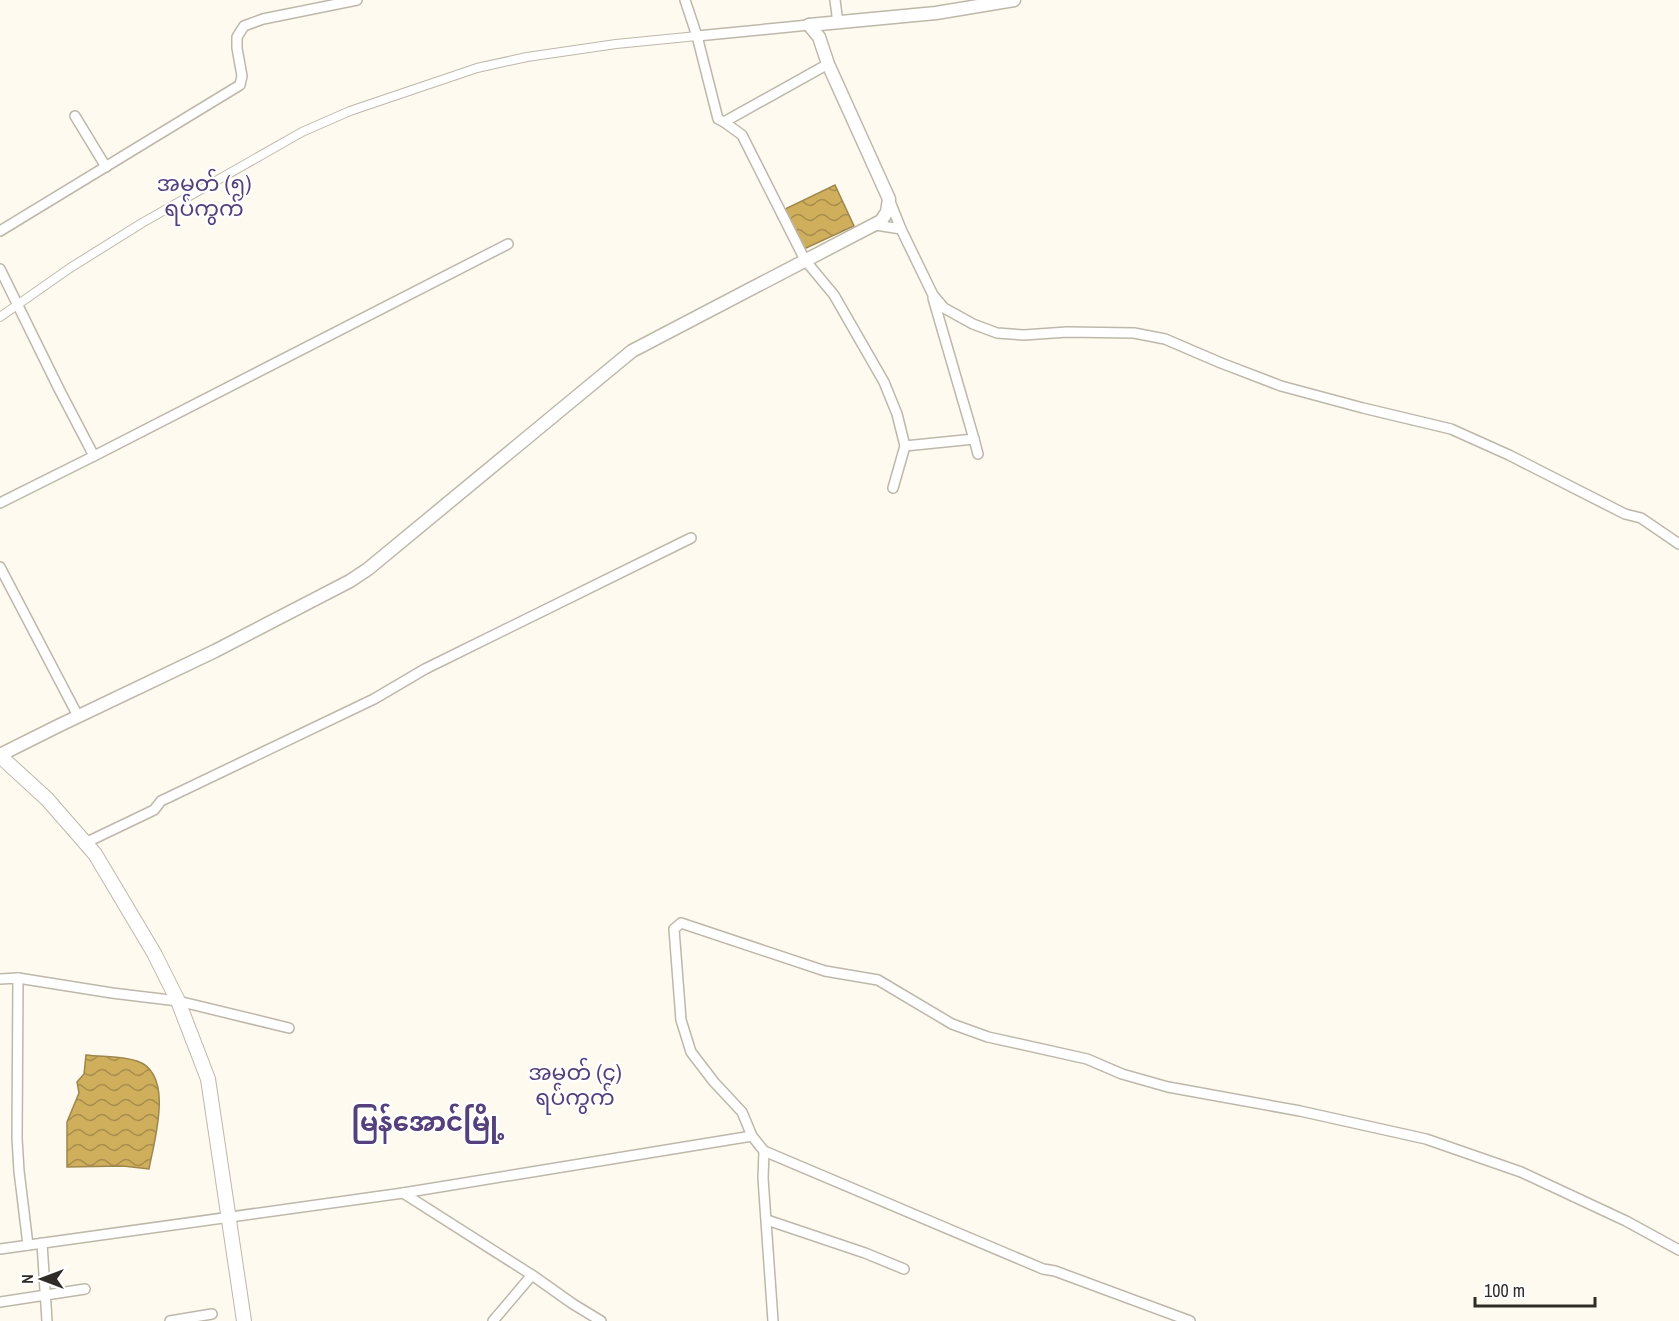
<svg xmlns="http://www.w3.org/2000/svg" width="1679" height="1321" viewBox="0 0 1679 1321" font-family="'Archivo Narrow','Noto Sans Myanmar',sans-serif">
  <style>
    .water { fill: url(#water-waves); stroke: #9f874c; stroke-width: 1.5 }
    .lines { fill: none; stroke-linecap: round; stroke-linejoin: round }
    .pedestrian-casing { stroke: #beb8ab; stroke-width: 10 }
    .minor-casing { stroke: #beb8ab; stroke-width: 12 }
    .tertiary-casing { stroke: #beb8ab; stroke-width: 15 }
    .secondary-casing { stroke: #beb8ab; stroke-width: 16 }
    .pedestrian { stroke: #fff; stroke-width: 8 }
    .minor { stroke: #fff; stroke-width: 9 }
    .tertiary { stroke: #fff; stroke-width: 12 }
    .secondary { stroke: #fff; stroke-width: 14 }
    .labels { text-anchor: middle; stroke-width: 4.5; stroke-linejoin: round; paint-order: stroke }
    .quarter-label { font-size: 22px; fill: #54407d; stroke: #fff }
    .district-label { font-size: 26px; font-weight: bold; fill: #54407d; stroke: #fff }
  </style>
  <defs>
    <pattern id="water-waves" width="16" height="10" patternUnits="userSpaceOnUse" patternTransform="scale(1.5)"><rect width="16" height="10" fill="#cfae5c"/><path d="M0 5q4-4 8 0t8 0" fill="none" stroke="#a88e4c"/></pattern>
  </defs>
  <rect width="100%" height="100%" fill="#fefaef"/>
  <!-- water -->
  <g class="water">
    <polygon points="835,185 854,226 804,249 785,209"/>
    <path d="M86 1055C103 1057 121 1056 137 1061 175 1074 154 1141 149 1169L123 1166 67 1167V1122L79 1093 77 1082 84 1074Z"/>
  </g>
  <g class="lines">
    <!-- pedestrian casing -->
    <g class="pedestrian-casing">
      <polyline id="pedestrian" points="0,317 70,268 142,223 302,132 350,111 477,68 527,57 616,44 697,36"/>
    </g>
    <!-- minor casing -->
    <g class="minor-casing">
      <g id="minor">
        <polyline points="685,0 697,36 809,25"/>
        <polyline points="835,0 838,23"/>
        <polyline points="697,36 718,119 724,122 828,64"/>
        <polyline points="75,116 106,167"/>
        <polyline points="724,122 742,135 805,260 834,295 884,382 897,414 905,446 893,488"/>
        <polyline points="876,225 901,229 889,199"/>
        <polyline points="901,229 933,295 944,308 973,324 997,333 1024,335 1067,332 1134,333 1165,339 1221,363 1281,386 1363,408 1451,429 1509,455 1625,514 1641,518 1679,544"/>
        <polyline points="0,231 240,85 242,76 237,48 237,37 244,26 263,19 357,0"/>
        <polyline points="0,269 59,389 94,456 508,244"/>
        <polyline points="974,439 978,454"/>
        <polyline points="905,446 974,439 933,298"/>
        <polyline points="0,503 94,456"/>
        <polyline points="0,567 78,716"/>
        <polyline points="85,843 154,810 161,801 374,699 425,669 691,538"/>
        <polyline points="18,978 112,993 178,1001 289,1028"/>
        <polyline points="0,979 18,978 17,1138 19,1171 28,1245"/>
        <polyline points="752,1136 764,1151 1043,1269 1055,1271 1190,1321"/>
        <polyline points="764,1151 763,1178 773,1321"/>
        <polyline points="403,1193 532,1275"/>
        <polyline points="767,1220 865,1253 904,1269"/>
        <polyline points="42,1243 47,1321"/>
        <polyline points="0,1249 403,1193 752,1136 742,1112 714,1082 691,1052 681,1020 674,929 681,923 825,971 878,980 952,1024 988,1037 1087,1059 1122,1074 1168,1087 1300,1111 1426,1139 1521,1172 1626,1221 1679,1250"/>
        <polyline points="0,1302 85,1289"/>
        <polyline points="170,1321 212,1314"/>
        <polyline points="493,1321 532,1275 573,1304 601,1321"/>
      </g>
    </g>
    <!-- tertiary casing -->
    <g class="tertiary-casing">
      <g id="tertiary">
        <polyline points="809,25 936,13 1014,0"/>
        <polyline points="0,755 60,725 215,651 350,581 368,569 632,351 881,221 887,212 889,199 828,64 819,37 809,25"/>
      </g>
    </g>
    <!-- secondary casing -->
    <g class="secondary-casing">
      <polyline id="secondary" points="0,756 47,799 95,854 154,953 178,1001 208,1079 244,1321"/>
    </g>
    <!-- pedestrian -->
    <use href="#pedestrian" class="pedestrian"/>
    <!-- minor -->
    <use href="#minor" class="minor"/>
    <!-- tertiary -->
    <use href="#tertiary" class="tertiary"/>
    <!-- secondary -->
    <use href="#secondary" class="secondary"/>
  </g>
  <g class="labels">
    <!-- quarter labels -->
    <g class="quarter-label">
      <text x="204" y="191">အမှတ် (၅)<tspan x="204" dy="25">ရပ်ကွက်</tspan></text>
      <text x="575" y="1080">အမှတ် (၄)<tspan x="575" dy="25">ရပ်ကွက်</tspan></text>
    </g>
    <!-- district labels -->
    <g class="district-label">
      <text x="428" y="1131">မြန်အောင်မြို့</text>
    </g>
  </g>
  <!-- north arrow -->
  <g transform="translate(42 1279) rotate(270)" stroke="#ffffff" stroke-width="4.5" paint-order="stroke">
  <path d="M0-4.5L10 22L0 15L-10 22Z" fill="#2f2c27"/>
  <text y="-9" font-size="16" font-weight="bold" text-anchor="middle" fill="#2f2c27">N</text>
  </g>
  <!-- scale -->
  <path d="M1475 1297v9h120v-9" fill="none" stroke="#2f2c27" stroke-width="3"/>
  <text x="1484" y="1297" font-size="18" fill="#2f2c27" stroke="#ffffff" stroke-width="4.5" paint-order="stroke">100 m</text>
</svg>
